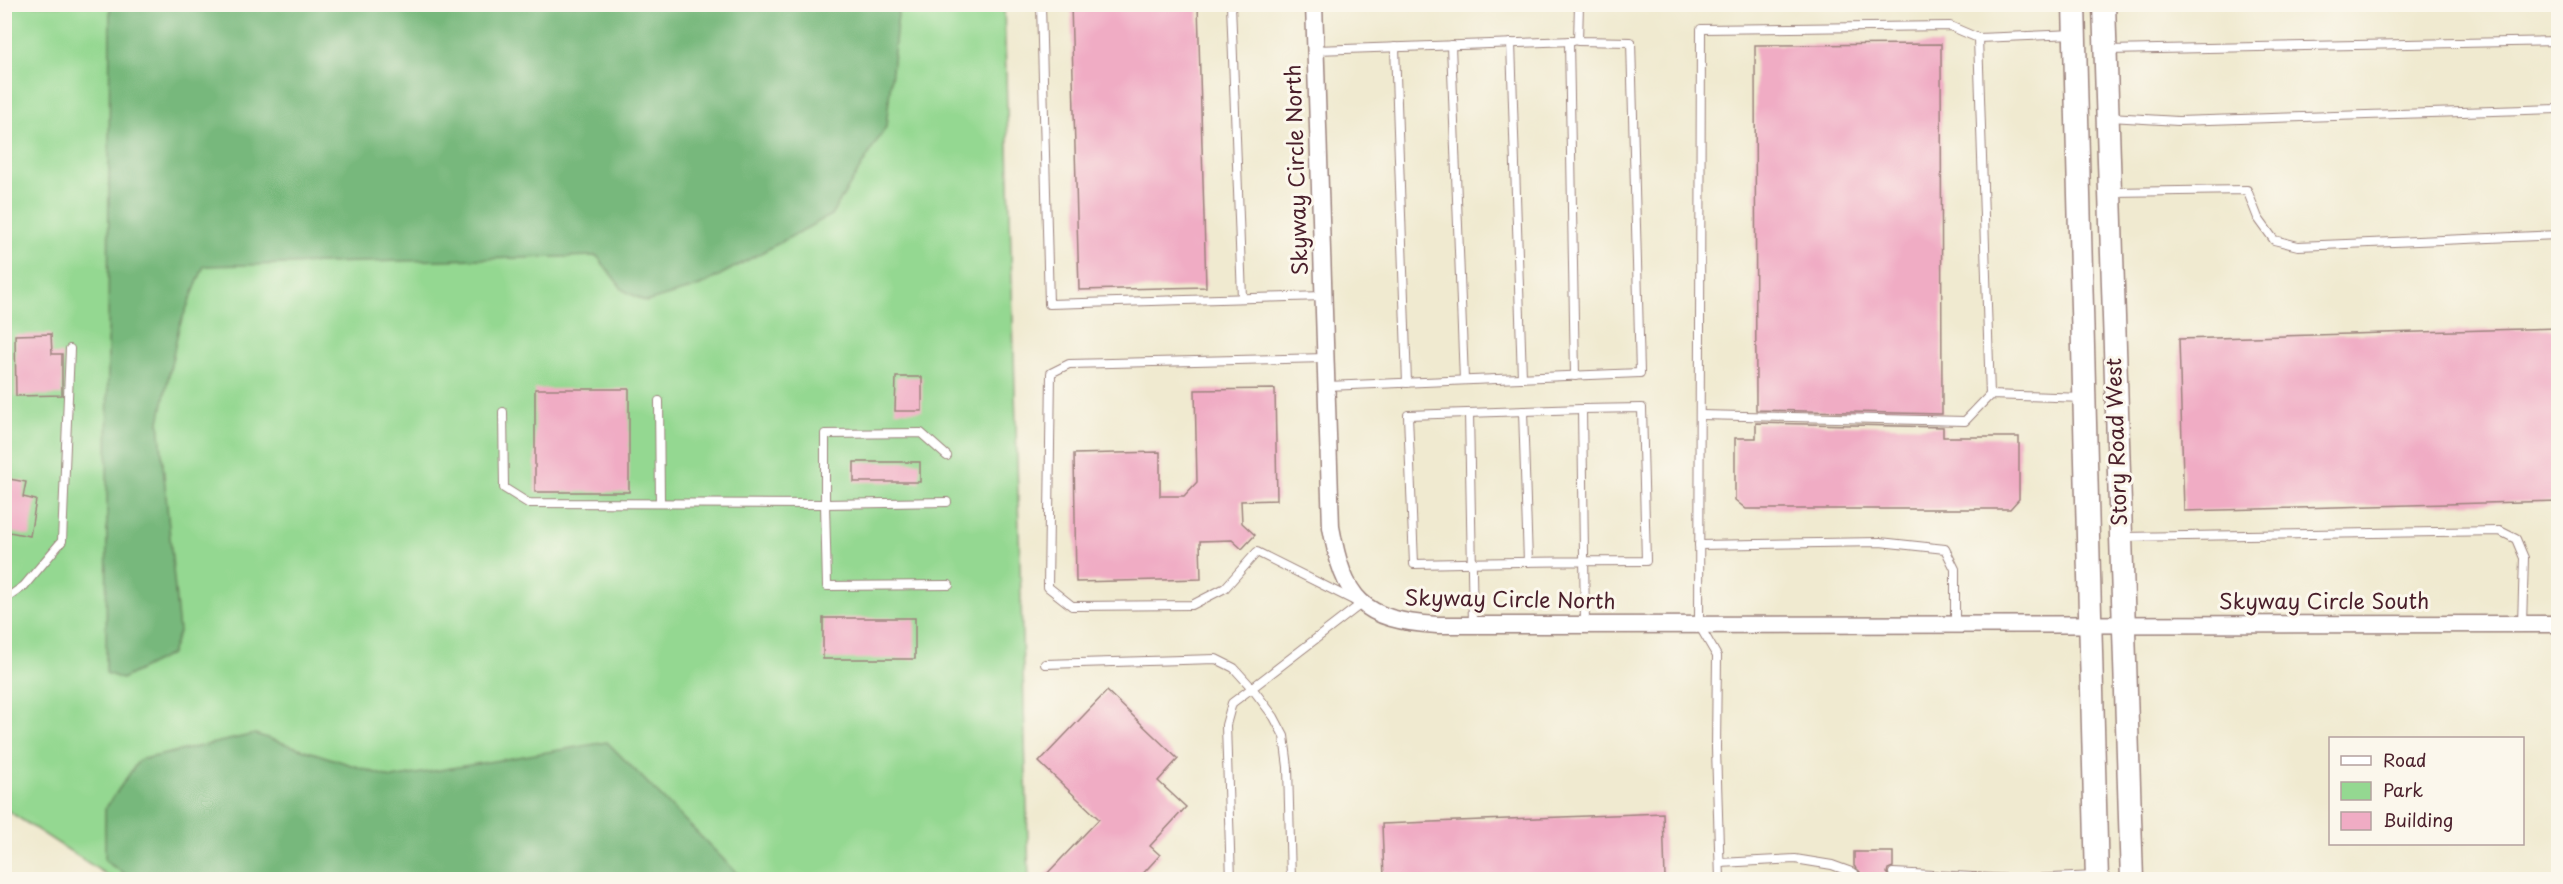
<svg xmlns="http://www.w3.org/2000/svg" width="2563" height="884" viewBox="0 0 2563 884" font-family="'Playpen Sans',sans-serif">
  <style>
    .green { fill: #94d891; stroke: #6f7c5e; stroke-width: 1.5 }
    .forest { fill: #77b87b; stroke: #606c53; stroke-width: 1.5 }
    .building { fill: #f0acc4 }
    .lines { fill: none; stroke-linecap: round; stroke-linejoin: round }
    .lane-casing { stroke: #9d847e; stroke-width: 10 }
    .street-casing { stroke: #9d847e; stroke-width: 19 }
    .secondary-casing { stroke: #9d847e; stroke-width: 25 }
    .lane { stroke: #fff; stroke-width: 8 }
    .street { stroke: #fff; stroke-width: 16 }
    .secondary { stroke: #fff; stroke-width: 22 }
    .labels { text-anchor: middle; stroke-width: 6; stroke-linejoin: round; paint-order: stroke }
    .street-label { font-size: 21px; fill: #4a1f2b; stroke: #fbf7ec }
  </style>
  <rect width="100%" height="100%" fill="#fbf7ec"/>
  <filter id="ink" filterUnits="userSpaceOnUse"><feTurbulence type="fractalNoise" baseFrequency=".0167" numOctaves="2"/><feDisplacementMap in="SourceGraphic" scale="12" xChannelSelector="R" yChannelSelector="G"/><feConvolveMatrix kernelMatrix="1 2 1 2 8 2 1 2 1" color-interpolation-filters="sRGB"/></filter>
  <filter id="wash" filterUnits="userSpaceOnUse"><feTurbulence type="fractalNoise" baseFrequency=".008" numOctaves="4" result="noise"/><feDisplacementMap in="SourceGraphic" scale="24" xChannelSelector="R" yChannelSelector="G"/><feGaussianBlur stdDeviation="1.35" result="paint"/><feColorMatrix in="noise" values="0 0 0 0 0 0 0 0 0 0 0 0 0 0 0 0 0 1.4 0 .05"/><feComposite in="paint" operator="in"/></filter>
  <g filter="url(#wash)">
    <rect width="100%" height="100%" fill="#f0ead0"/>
    <!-- green -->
    <polygon class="green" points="4,5 1004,5 1029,879 113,879 5,809"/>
    <!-- forest -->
    <g class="forest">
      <polygon points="110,5 110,4 899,5 886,127 831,215 700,286 646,302 623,290 597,256 204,266 179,327 159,422 179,632 171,654 122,679 106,673"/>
      <polygon points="255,734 392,778 607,742 743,879 134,880 105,861 105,809 139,760"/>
    </g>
    <g id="blocks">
      <!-- building -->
      <g class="building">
        <polygon points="1071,4 1198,4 1206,287 1079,290"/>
        <polygon points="1941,44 1942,414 1756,410 1755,45"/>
        <polygon points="2559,328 2559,501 2184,511 2179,339"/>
        <polygon points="51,334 52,354 62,354 62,395 16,396 15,335"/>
        <polygon points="896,377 922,377 922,411 895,411"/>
        <rect x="535" y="389" width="94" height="103"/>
        <polygon points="1275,389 1277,500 1241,501 1242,523 1255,535 1242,549 1232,540 1200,541 1201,579 1076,582 1074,454 1160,452 1160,496 1184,496 1197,482 1195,390"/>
        <polygon points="1756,423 1943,427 1943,437 2019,437 2019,499 2010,509 1746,509 1735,500 1735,438 1756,438"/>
        <rect x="854" y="462" width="66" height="20"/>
        <polygon points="4,478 26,482 23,497 36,500 30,536 4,531"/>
        <rect x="823" y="618" width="92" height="41"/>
        <polygon points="1107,691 1178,759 1158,781 1186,807 1150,846 1160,855 1138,879 1042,879 1099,819 1039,762"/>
        <polygon points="1663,813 1665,879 1384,879 1382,824"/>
        <polygon points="1854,852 1893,852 1893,867 1888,869 1887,873 1893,879 1854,879 1858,877 1860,872 1854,866"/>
      </g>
    </g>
  </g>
  <g filter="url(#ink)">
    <use href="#blocks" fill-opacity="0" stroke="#9d847e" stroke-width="1.5"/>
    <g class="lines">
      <!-- lane casing -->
      <g class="lane-casing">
        <g id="lane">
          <polyline points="1041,4 1049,304 1324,296"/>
          <polyline points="1231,4 1242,298"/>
          <polyline points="1978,38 1990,395"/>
          <polyline points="1569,41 1575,376"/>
          <polyline points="1511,43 1522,378"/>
          <polyline points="1451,45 1464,380"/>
          <polyline points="1395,47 1407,383"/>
          <polyline points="1316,50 1573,41"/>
          <polyline points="2108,50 2558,41"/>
          <polyline points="2110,117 2178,121 2558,109"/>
          <polyline points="2112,192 2247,190 2258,218 2274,240 2298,246 2558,235"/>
          <polyline points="1327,386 1640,373 1631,42 1578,41 1579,4"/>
          <polyline points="659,401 660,503"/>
          <path d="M1582 409 1642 408 1646 561C1569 561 1492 562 1414 564L1408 415 1582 409 1585 625"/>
          <polyline points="1523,411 1528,562"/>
          <polyline points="503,412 504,488 528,503 825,504 825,434 921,433 947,456"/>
          <polyline points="1469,413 1473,625"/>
          <polyline points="1700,415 1965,421 1990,395 2084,398"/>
          <polyline points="947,502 825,504 827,586 949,585"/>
          <polyline points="2123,537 2500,531 2516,539 2524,558 2522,624"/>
          <polyline points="1699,545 1880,542 1945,549 1955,569 1955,625"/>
          <polyline points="4,600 24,586 62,541 70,349"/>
          <polyline points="1045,664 1216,659 1234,668 1252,688 1232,703 1226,725 1231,880"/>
          <polyline points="1720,863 1795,859 1832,865 1854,873"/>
          <polyline points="1893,873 2012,879"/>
          <polyline points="1291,880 1288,767 1284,736 1274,717 1252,688 1361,604 1257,552 1225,588 1192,605 1072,606 1048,587 1051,373 1069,364 1326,358"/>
          <polyline points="1720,880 1716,748 1717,656 1699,625 1701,29 1950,26 1978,38 2075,34"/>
          <polyline points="2011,880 2096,876"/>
        </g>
      </g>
      <!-- street casing -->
      <g class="street-casing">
        <path id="street" d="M1314 4 1331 527C1344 600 1362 620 1437 625L2558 624"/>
      </g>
      <!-- secondary casing -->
      <g class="secondary-casing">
        <g id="secondary">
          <polyline points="2074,4 2097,880"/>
          <polyline points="2104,4 2132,880"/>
        </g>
      </g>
      <!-- lane -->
      <use href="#lane" class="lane"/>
      <!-- street -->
      <use href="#street" class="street"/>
      <!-- secondary -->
      <use href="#secondary" class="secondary"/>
    </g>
  </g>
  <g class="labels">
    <!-- street labels -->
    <g class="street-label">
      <text transform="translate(1297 170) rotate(-92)" y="7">Skyway Circle North</text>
      <text transform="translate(2117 442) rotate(-92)" y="7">Story Road West</text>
      <text transform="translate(1510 600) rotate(1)" y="7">Skyway Circle North</text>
      <text x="2324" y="609">Skyway Circle South</text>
    </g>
  </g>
  <!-- margin -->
  <rect width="2563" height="884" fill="none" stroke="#fbf7ec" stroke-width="24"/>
  <!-- legend -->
  <rect x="2329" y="737" width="195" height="108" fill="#fbf7ec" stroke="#b4a19f" stroke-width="1.5"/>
  <rect x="2341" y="756" width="30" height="9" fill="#ffffff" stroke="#b4a19f" stroke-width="1.5"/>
  <text x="2383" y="767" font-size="18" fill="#4a1f2b">Road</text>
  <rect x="2341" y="782" width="30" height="18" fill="#94d891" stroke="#b4a19f" stroke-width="1.5"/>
  <text x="2383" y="797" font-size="18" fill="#4a1f2b">Park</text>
  <rect x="2341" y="812" width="30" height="18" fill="#f0acc4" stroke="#b4a19f" stroke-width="1.5"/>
  <text x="2383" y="827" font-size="18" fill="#4a1f2b">Building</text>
</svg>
